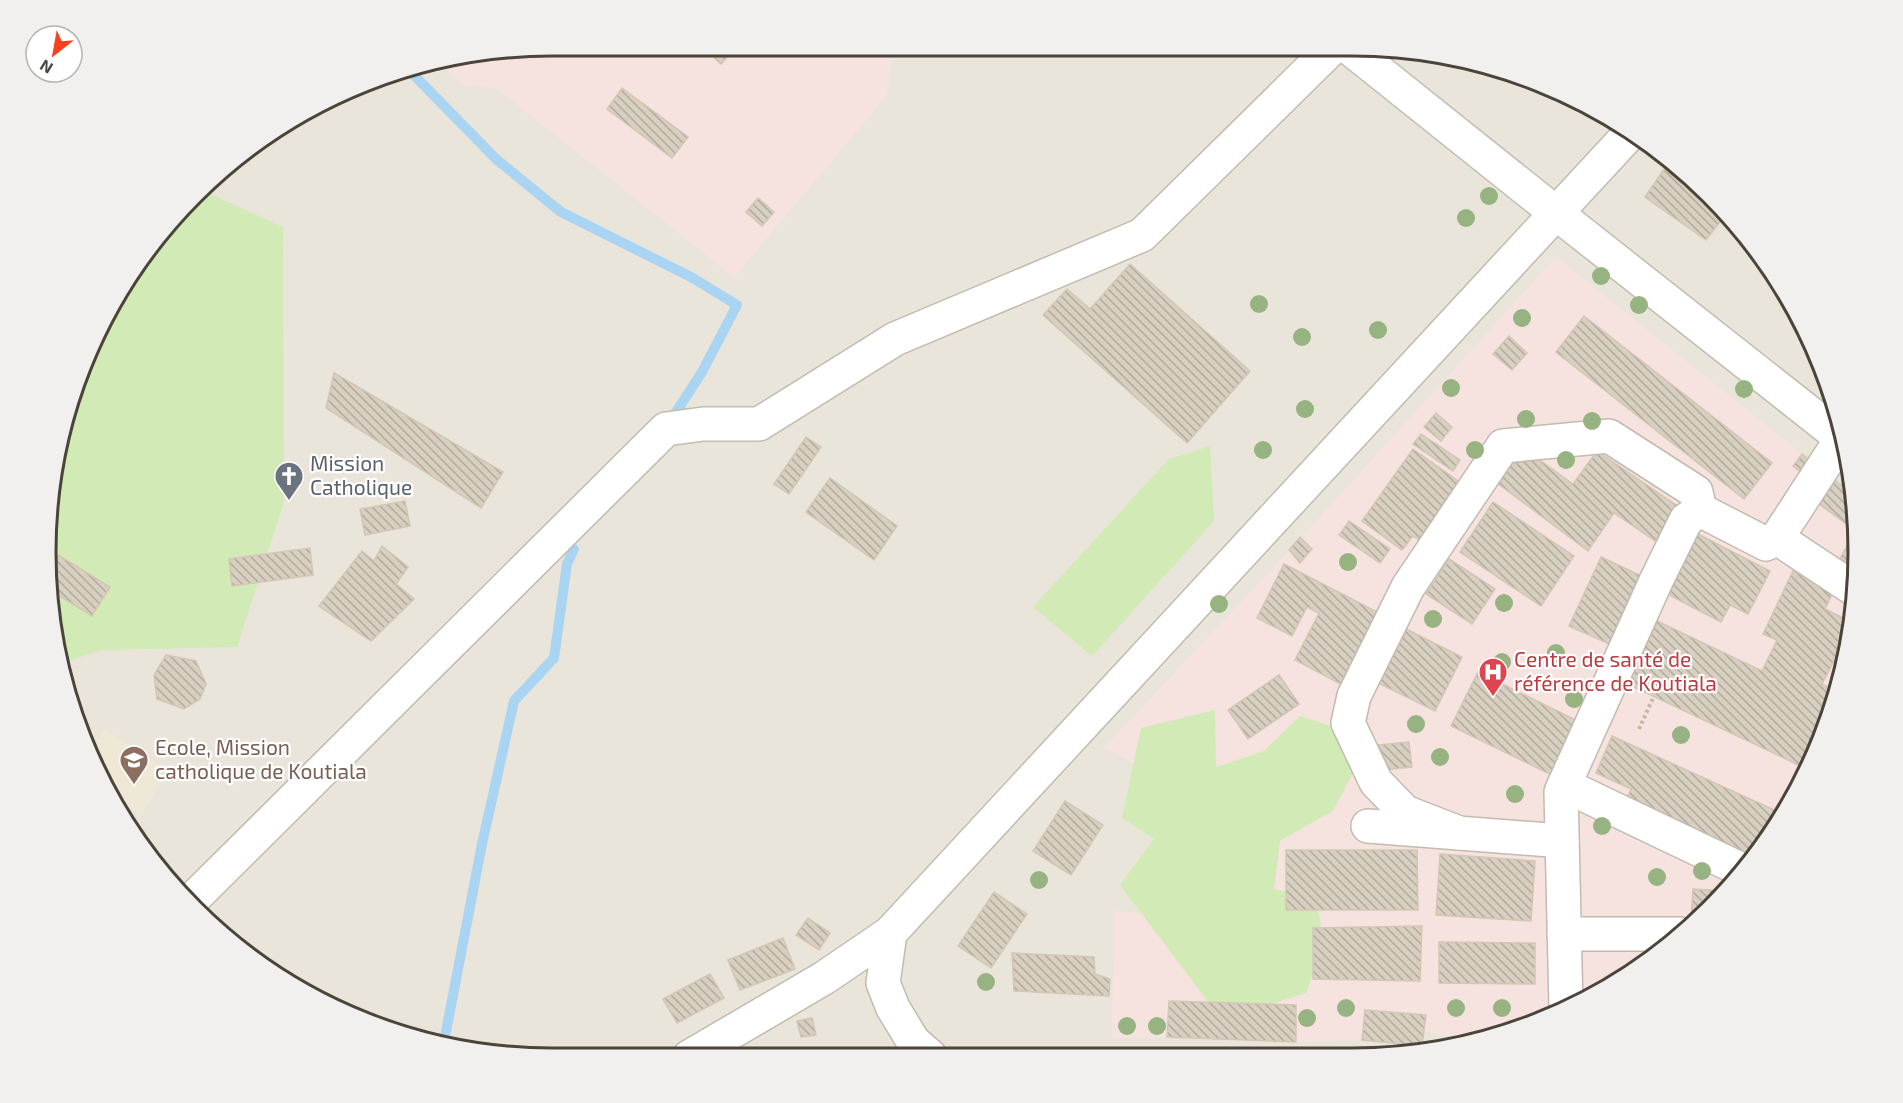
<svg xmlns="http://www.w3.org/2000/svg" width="1903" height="1103" viewBox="0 0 1903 1103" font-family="'Exo 2',sans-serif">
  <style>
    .residential { fill: #eae5da }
    .education { fill: #efe8d6 }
    .medical { fill: #f6e3e0 }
    .green { fill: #d2eab5 }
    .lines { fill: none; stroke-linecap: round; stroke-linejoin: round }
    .stream { stroke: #a9d4f2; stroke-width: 10 }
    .building { fill: url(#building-back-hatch); stroke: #d3c7b4; stroke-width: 1.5 }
    .minor-casing { stroke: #c2bbae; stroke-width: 36 }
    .path { stroke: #c4b79f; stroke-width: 4; stroke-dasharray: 3 3; stroke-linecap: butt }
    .minor { stroke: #fff; stroke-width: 33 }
    .tree { fill: #97b381 }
    .labels { text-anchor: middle; stroke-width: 4.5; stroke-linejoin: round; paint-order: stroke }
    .worship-label { font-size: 21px; fill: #5b616d; stroke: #fff; text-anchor: start }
    .health-label { font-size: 21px; fill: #be3a42; stroke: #fff; text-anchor: start }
    .education-label { font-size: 21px; fill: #785e54; stroke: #fff; text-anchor: start }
    .rim { fill: none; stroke: #4b4439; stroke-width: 3 }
  </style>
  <defs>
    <pattern id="building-back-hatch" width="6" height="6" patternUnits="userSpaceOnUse" patternTransform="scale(1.5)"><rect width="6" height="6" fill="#d8cfc1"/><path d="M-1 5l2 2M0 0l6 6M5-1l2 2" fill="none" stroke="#b1aa9e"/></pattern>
  </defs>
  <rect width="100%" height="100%" fill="#f6f3ec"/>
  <!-- residential -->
  <polygon class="residential" points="552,45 1385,46 1515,72 1633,130 1709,193 1772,270 1819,357 1848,452 1858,551 1848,650 1709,910 1605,990 1514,1031 1385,1057 518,1057 388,1031 270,973 150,860 72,715 46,584 62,420 131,270 243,149 389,72"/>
  <!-- education -->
  <polygon class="education" points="105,729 168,770 141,815 118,800 92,751"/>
  <!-- medical -->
  <g class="medical">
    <polygon points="552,45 894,45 887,95 734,277 496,88 463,85 439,64"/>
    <polygon points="1556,257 1813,463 1852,493 1858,551 1848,650 1820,745 1773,833 1709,910 1605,990 1514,1031 1472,1040 1424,1031 1422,1046 1362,1040 1296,1042 1167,1037 1112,1038 1114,911 1158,915 1173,784 1104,748 1289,551"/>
  </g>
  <!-- green -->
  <g class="green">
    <polygon points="204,191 283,227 284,502 237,647 102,650 62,663 46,584 62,420 131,270"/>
    <polygon points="1210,446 1214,521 1092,656 1033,607 1169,459"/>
    <polygon points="1215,710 1216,767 1264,751 1300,716 1371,739 1333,811 1280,841 1274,889 1316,898 1324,943 1306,993 1222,1020 1120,885 1154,839 1122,818 1141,728"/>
  </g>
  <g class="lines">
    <!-- stream -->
    <g class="stream">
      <polyline points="408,69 496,159 561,212 691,277 737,305 702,372 669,423"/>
      <polyline points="444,1042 482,844 514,701 554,658 567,564 574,549"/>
    </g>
  </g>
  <!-- building -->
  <g class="building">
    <polygon points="700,45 739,45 721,64"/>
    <polygon points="622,88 688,137 672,158 607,109"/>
    <polygon points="1664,169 1726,214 1706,240 1645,197"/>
    <polygon points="758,198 774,212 762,226 746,212"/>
    <polygon points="1130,264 1250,371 1187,443 1043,315 1067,289 1090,309"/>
    <polygon points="1584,316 1772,463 1744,499 1556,352"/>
    <polygon points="1509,336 1527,353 1512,370 1493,354"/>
    <polygon points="334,373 503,472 481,508 326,408"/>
    <polygon points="1436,413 1452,427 1441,441 1424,427"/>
    <polygon points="1421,434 1460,460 1453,471 1413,444"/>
    <polygon points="806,437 821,447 789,494 774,484"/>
    <polygon points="1413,449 1468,488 1438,530 1430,524 1419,540 1413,536 1402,550 1362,521"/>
    <polygon points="1597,451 1679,507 1655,541 1614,513 1588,551 1493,480 1506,460 1534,456 1573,484"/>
    <polygon points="1802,454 1813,463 1804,475 1793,466"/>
    <polygon points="830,478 897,526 874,560 806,512"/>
    <polygon points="1832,478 1852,493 1855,522 1852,528 1815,501"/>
    <polygon points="405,501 410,526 365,535 360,509"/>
    <polygon points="1493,502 1574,556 1541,606 1460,552"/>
    <polygon points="1349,521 1390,549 1380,563 1339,535"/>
    <polygon points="1694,532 1770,571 1748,614 1730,605 1721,622 1663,592"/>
    <polygon points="1300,537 1312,549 1300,563 1289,550"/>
    <polygon points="1849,542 1858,548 1855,577 1837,564"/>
    <polygon points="382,546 408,567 396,584 414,599 371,641 319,606 362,551 374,561"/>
    <polygon points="310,548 313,575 232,586 229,559"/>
    <polygon points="53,552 110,587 92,616 47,588 49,559"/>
    <polygon points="1601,557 1644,577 1614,646 1569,626"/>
    <polygon points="1449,559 1495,589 1472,624 1426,594"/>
    <polygon points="1284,564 1385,616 1348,688 1295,660 1319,613 1307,607 1292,636 1257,618"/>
    <polygon points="1793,571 1834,590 1825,609 1851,622 1848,650 1844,664 1835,659 1822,684 1836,691 1820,745 1807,769 1623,682 1653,619 1762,671 1777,640 1763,634"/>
    <polygon points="1400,626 1462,657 1435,711 1374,681"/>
    <polygon points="166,655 196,661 206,684 200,699 184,709 157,699 154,675"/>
    <polygon points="1478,672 1584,724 1558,778 1451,726"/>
    <polygon points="1279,675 1299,704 1248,739 1228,710"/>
    <polygon points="1612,736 1783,814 1773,833 1748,863 1623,806 1631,789 1596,773"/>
    <polygon points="1409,742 1412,767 1383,770 1379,745"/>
    <polygon points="1065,801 1103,825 1071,875 1033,851"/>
    <polygon points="1286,850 1417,850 1418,910 1286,910"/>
    <polygon points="1440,854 1535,861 1531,921 1436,915"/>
    <polygon points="1693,889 1725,891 1709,910 1696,920 1691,920"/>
    <polygon points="994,892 1027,914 991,968 958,946"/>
    <polygon points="808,918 830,933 819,950 796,935"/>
    <polygon points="1422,926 1420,981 1313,979 1313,928"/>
    <polygon points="783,938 795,969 740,990 728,960"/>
    <polygon points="1439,942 1535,943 1535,984 1439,983"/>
    <polygon points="1012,953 1094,957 1095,974 1110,979 1109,996 1014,991"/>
    <polygon points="710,974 724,998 677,1023 663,999"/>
    <polygon points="1169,1001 1296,1005 1296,1042 1167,1037"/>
    <polygon points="1365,1010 1426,1015 1422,1046 1362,1040"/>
    <polygon points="812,1018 816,1035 801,1037 797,1021"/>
  </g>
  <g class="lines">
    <!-- minor casing -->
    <g class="minor-casing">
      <g id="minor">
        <polyline points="1347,46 1556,213 1844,440"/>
        <polyline points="1777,538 1854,589"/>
        <polyline points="1564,785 1742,870"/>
        <polyline points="1368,826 1562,841"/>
        <polyline points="1459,833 1405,812 1376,782 1348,723 1354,696 1408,587 1503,446 1609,436 1696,492 1700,510"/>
        <polyline points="192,900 666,429 703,424 759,424 895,339 1142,235 1334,46"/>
        <polyline points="890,933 883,983 893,1008 913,1041 931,1057"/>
        <polyline points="1564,934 1679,934"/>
        <polyline points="1566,1008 1561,792 1656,581 1686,520 1700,510 1766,544 1777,538 1842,438"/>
        <polyline points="689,1057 824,978 890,933 1633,130"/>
      </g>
    </g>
    <!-- path -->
    <polyline class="path" points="1639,729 1654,696"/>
    <!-- minor -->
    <use href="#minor" class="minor"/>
  </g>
  <!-- trees -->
  <g class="tree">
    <circle cx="1489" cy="196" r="9"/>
    <circle cx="1466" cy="218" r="9"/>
    <circle cx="1601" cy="276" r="9"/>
    <circle cx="1259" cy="304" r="9"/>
    <circle cx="1639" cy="305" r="9"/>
    <circle cx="1522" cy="318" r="9"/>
    <circle cx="1378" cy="330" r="9"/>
    <circle cx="1302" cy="337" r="9"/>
    <circle cx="1451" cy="388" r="9"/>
    <circle cx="1744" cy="389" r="9"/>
    <circle cx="1305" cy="409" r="9"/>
    <circle cx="1526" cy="419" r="9"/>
    <circle cx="1592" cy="421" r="9"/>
    <circle cx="1263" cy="450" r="9"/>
    <circle cx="1475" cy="450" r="9"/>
    <circle cx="1566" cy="460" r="9"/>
    <circle cx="1348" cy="562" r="9"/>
    <circle cx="1504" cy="603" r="9"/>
    <circle cx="1219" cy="604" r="9"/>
    <circle cx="1433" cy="619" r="9"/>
    <circle cx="1556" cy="653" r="9"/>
    <circle cx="1502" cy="662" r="9"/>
    <circle cx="1574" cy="699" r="9"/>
    <circle cx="1416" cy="724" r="9"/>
    <circle cx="1681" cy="735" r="9"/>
    <circle cx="1440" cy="757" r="9"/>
    <circle cx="1515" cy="794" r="9"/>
    <circle cx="1602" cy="826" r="9"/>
    <circle cx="1702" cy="871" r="9"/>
    <circle cx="1657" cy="877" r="9"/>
    <circle cx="1039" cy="880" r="9"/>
    <circle cx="986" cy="982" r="9"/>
    <circle cx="1346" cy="1008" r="9"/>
    <circle cx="1456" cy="1008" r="9"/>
    <circle cx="1502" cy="1008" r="9"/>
    <circle cx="1307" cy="1018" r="9"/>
    <circle cx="1127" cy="1026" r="9"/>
    <circle cx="1157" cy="1026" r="9"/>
  </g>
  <!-- icons -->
  <defs>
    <g id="church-pin" transform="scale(1.5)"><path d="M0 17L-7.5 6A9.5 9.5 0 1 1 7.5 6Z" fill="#6b7280" stroke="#fff"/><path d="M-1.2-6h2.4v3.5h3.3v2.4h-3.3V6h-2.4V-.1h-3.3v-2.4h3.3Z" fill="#fff"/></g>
    <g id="hospital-pin" transform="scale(1.5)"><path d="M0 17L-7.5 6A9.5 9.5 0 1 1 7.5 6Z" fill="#e0444e" stroke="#fff"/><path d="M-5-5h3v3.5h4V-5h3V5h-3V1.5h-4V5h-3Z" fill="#fff"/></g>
    <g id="school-pin" transform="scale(1.5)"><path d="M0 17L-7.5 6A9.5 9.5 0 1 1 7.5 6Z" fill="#8d6e63" stroke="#fff"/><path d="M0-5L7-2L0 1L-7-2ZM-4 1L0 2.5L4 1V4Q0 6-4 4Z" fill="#fff"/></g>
  </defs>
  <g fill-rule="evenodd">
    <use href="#church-pin" x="289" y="476"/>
    <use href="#hospital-pin" x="1493" y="672"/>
    <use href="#school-pin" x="134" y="760"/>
  </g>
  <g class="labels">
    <!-- worship labels -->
    <g class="worship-label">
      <text x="310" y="471">Mission<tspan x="310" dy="24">Catholique</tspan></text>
    </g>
    <!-- health labels -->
    <g class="health-label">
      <text x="1514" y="667">Centre de santé de<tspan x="1514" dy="24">référence de Koutiala</tspan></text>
    </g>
    <!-- education labels -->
    <g class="education-label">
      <text x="155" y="755">Ecole, Mission<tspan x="155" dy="24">catholique de Koutiala</tspan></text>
    </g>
  </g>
  <!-- crop -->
  <path d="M0 0H1903V1103H0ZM552 56H1352A496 496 0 0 1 1848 552V552A496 496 0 0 1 1352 1048H552A496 496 0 0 1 56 552V552A496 496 0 0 1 552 56Z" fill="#f1f0ef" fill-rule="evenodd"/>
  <path class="rim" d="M552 56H1352A496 496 0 0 1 1848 552V552A496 496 0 0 1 1352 1048H552A496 496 0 0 1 56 552V552A496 496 0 0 1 552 56Z"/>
  <!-- north arrow -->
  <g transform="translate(54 54) rotate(211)"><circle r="28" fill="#ffffff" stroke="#b7b4b0" stroke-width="1.5"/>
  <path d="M0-4.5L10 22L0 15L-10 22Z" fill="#fc3f1d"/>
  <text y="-9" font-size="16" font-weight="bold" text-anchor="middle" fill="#4b4439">N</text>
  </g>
</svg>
